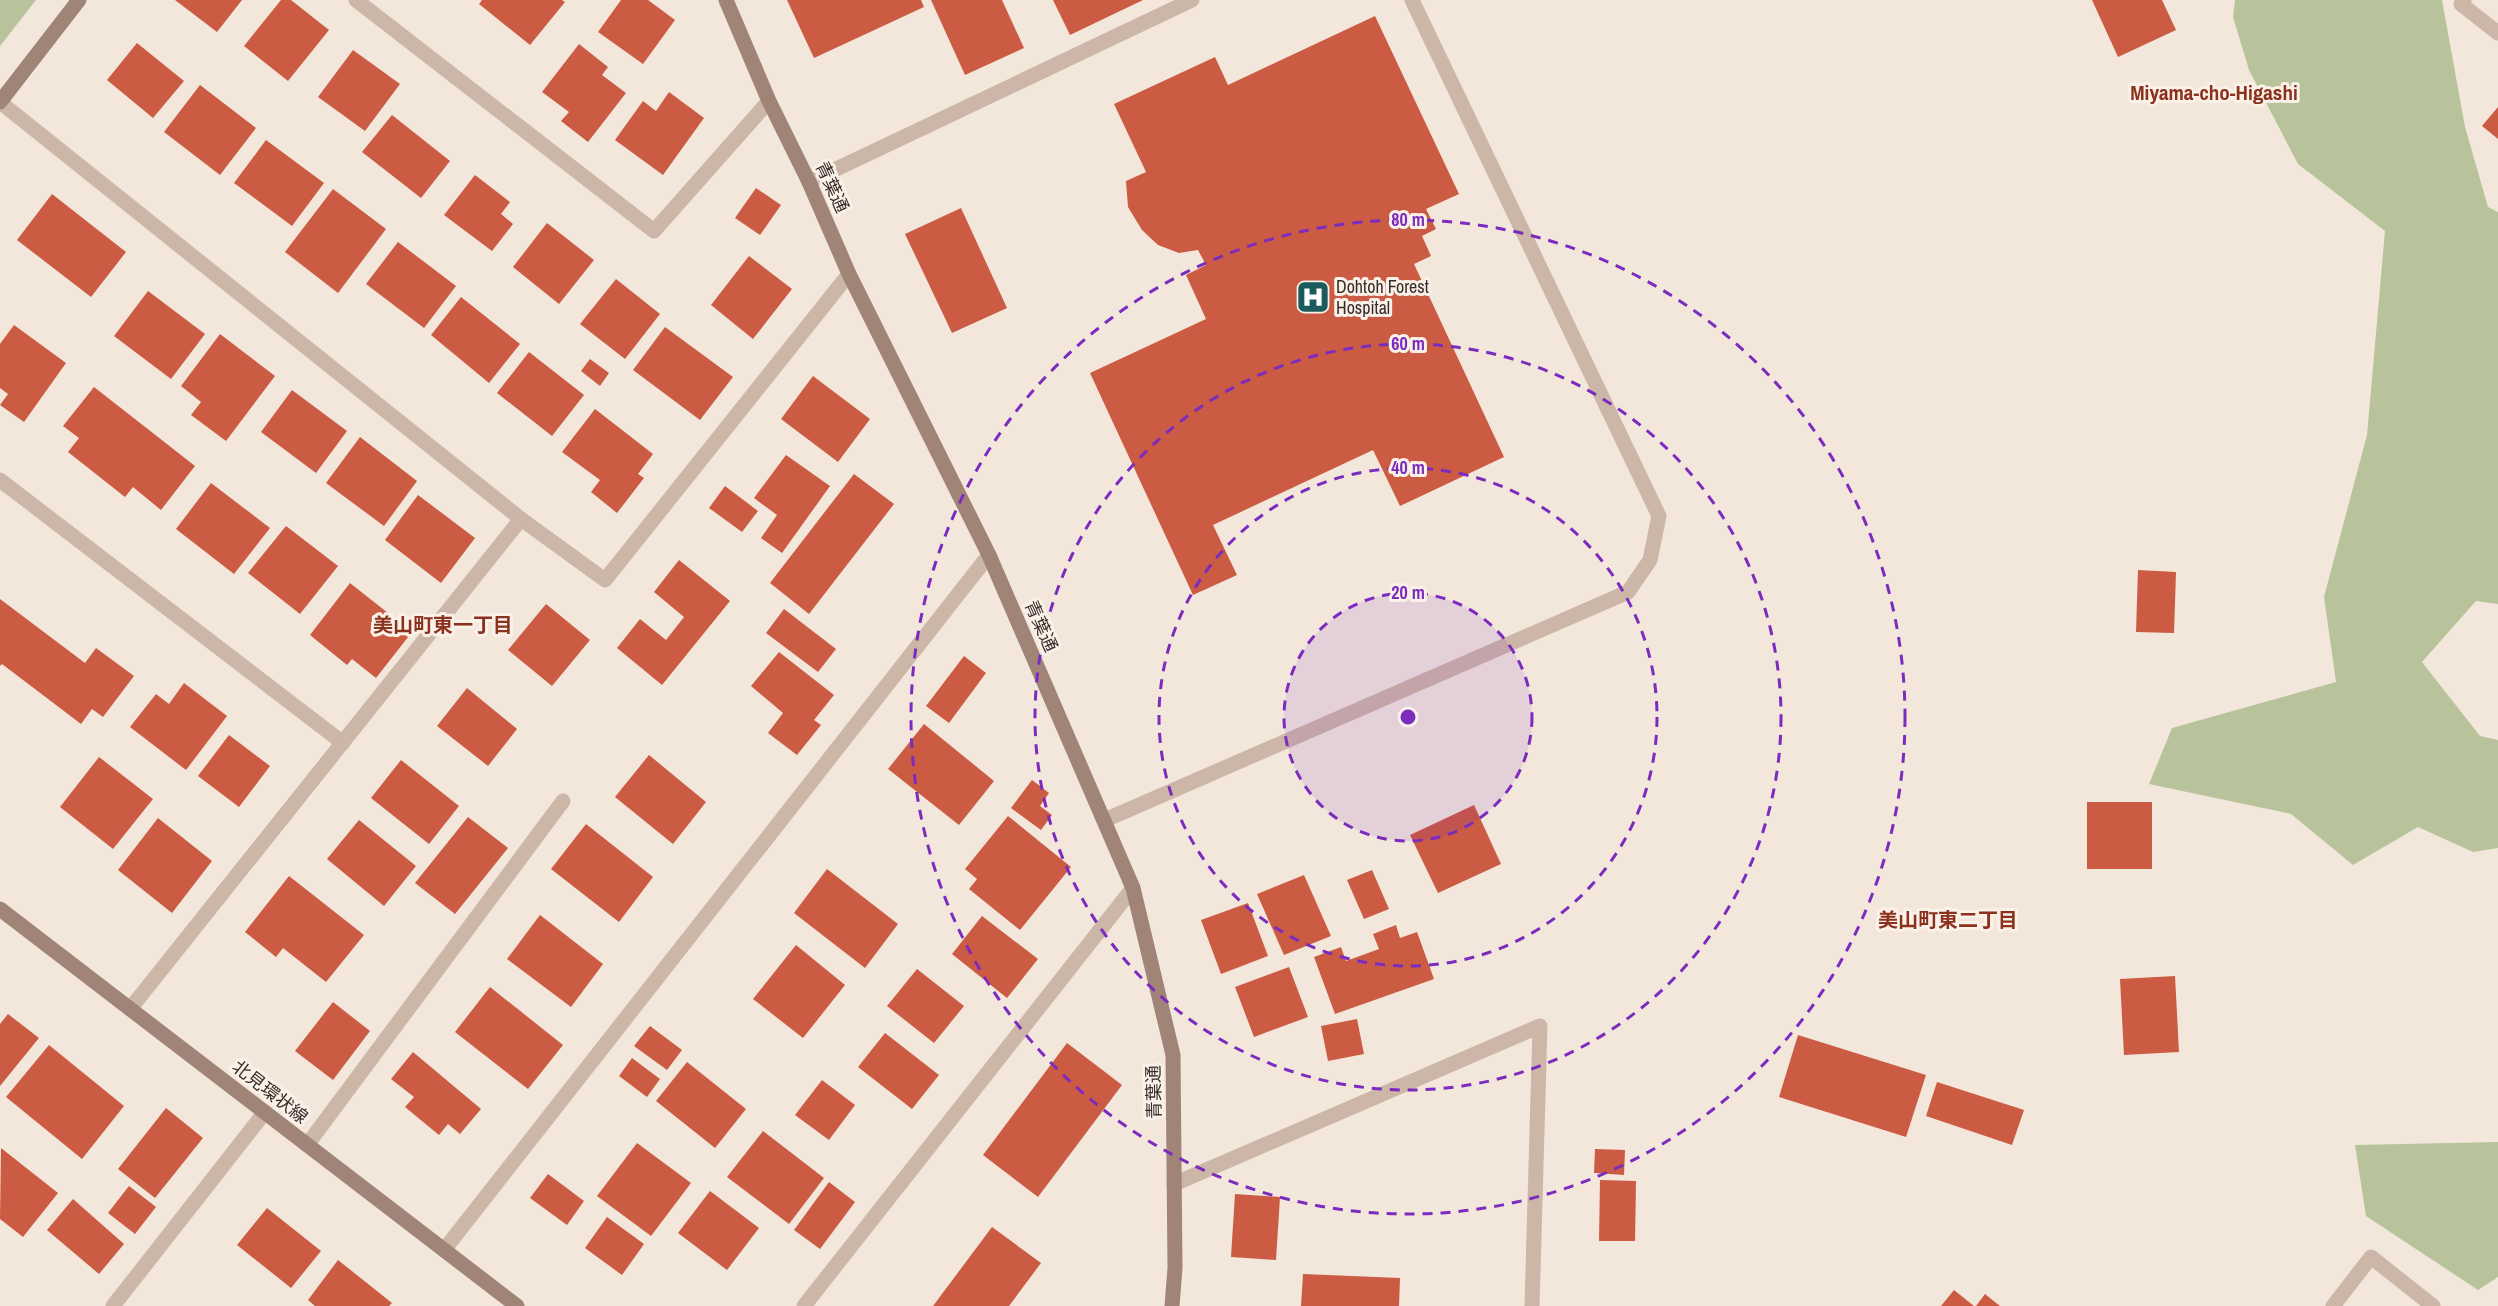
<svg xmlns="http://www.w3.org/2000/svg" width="2498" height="1306" viewBox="0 0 2498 1306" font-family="'Archivo Narrow','Noto Sans JP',sans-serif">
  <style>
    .green { fill: #b8c39b }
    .building { fill: #cb5b42 }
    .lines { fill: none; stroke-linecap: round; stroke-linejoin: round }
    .lane { stroke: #ccb6a7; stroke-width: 15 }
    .street { stroke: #ccb6a7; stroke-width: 15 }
    .secondary { stroke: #a08478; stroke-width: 15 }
    .ring { fill: none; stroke: #7b2cbf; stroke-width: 3; stroke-dasharray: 10 8 }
    .labels { text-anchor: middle; stroke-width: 6; stroke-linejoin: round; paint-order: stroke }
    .street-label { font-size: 18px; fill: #382c28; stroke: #faf1e9 }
    .poi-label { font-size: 18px; fill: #382c28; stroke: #faf1e9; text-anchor: start }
    .neighbourhood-label { font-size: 20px; font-weight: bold; fill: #8b311d; stroke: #faf1e9 }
    .quarter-label { font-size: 21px; font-weight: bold; fill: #8b311d; stroke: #faf1e9 }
    .centre { fill: #7b2cbf; stroke: #faf1e9; stroke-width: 3 }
    .ring-label { font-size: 18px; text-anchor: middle; font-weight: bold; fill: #7b2cbf; stroke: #faf1e9; stroke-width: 6; stroke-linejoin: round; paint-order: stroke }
  </style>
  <rect width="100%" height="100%" fill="#f3e7dc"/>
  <!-- green -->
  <g class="green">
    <polygon points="0,0 36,0 0,46"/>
    <polygon points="2235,0 2442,0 2465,127 2488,207 2498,212 2498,604 2476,601 2422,662 2480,736 2498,740 2498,848 2473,852 2418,827 2353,865 2291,814 2149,784 2172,728 2336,682 2324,597 2367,435 2385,231 2298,164 2249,70 2233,17"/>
    <polygon points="2498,1142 2498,1277 2478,1290 2366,1216 2355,1145"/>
  </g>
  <!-- building -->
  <g class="building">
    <polygon points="175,0 242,0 217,32"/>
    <polygon points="281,0 291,0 329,30 288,81 244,46"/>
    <polygon points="482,0 562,0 565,2 530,45 479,4"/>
    <polygon points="621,0 648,0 675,20 643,64 598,32"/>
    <polygon points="787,0 921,0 924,7 814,58"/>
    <polygon points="931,0 1002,0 1024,48 965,75"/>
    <polygon points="1053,0 1143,0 1070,35"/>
    <polygon points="2092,0 2162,0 2176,30 2118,57"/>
    <polygon points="1375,16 1459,194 1426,209 1436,229 1422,236 1431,256 1414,264 1504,457 1400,506 1373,450 1213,525 1237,575 1193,595 1090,373 1206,319 1186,275 1206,265 1198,250 1179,253 1158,245 1142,230 1128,207 1126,181 1146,172 1114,104 1215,57 1228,85"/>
    <polygon points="137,43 184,81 153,118 107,80"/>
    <polygon points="579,44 608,67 602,75 626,93 588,142 561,121 569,112 542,92"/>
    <polygon points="353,50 400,84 365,131 318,97"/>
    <polygon points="200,85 256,128 220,175 164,132"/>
    <polygon points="669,92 704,118 663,175 615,140 643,101 656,111"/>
    <polygon points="2498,107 2498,139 2482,126"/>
    <polygon points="392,115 450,161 421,198 362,152"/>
    <polygon points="266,140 324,183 292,226 234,183"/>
    <polygon points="475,175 510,202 501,214 513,224 492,251 444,215"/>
    <polygon points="756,188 781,205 760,235 735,218"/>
    <polygon points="333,189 386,229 338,293 285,252"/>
    <polygon points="52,194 126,252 91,297 17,240"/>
    <polygon points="961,208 1007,308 952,333 905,234"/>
    <polygon points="547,223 594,260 559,304 513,267"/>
    <polygon points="398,242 456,286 424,328 366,284"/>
    <polygon points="749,256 792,289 753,339 711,305"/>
    <polygon points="616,279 660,314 625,359 580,324"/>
    <polygon points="148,291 205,334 171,379 114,336"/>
    <polygon points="461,297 520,344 489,383 431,335"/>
    <polygon points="14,325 66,363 24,422 0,405 8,394 0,388 0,344"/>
    <polygon points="665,327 733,377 700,420 633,370"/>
    <polygon points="220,334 275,376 226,441 191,415 201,402 181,386"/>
    <polygon points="529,352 584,395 552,436 497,393"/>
    <polygon points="590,359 609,373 600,386 581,371"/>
    <polygon points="813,376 870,419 838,462 781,419"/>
    <polygon points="94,387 195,466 161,510 133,487 125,497 68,452 79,438 63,426"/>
    <polygon points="292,390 347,431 316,473 261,432"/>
    <polygon points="595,409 653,454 638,474 644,478 617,513 591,492 600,480 562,452"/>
    <polygon points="360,437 417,481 384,526 326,483"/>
    <polygon points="786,455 830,486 782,553 761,538 777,515 754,498"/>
    <polygon points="854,474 894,504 809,614 770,583"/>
    <polygon points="211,483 270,528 234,574 176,529"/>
    <polygon points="725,486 758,511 742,532 709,508"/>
    <polygon points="418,495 475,538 441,583 385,540"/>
    <polygon points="286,526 338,566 300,614 248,573"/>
    <polygon points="679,560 730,601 662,685 617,648 640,619 666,640 684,617 654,592"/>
    <polygon points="2138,570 2176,572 2174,633 2136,632"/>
    <polygon points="350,583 412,632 376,678 352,659 347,665 310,635"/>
    <polygon points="0,599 85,663 96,648 134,676 103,717 92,709 81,724 2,664 0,666"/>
    <polygon points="546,604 590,640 552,686 508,650"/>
    <polygon points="784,609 836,649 818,672 766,633"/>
    <polygon points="779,652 834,695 814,720 821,725 797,755 768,733 783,713 751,686"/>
    <polygon points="964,656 986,673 949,723 926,706"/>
    <polygon points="184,683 227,716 186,770 130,727 156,694 169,704"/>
    <polygon points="467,688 517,729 488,766 437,726"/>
    <polygon points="924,724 994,781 959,825 888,769"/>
    <polygon points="229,735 270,766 239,807 198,776"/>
    <polygon points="649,755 706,802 673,844 615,797"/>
    <polygon points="99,757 153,799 113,849 60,807"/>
    <polygon points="401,760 459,806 429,844 371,798"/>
    <polygon points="1032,780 1049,793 1040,806 1052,815 1041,830 1011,808"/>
    <rect x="2087" y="802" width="65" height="67"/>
    <polygon points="1474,805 1501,864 1438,893 1410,835"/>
    <polygon points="1008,816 1071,867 1020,930 969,889 977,879 965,869"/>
    <polygon points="468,817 508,848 455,914 415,883"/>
    <polygon points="158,818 212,861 172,913 118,870"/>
    <polygon points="359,820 416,866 384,906 327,859"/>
    <polygon points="586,824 653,877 619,922 551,869"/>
    <polygon points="827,869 898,924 865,968 794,913"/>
    <polygon points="1372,870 1389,909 1364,919 1347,880"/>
    <polygon points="1304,875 1331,936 1284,955 1257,894"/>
    <polygon points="289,876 364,935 326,982 283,948 276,957 245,932"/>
    <polygon points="1248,903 1268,956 1221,974 1201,920"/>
    <polygon points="540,915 603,964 571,1007 507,959"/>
    <polygon points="982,916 1038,959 1007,998 952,954"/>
    <polygon points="1396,925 1400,938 1417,932 1434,979 1335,1014 1314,957 1341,947 1346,961 1379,949 1373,934"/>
    <polygon points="796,945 845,985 803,1038 753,999"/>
    <polygon points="1289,967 1308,1017 1254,1037 1235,987"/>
    <polygon points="917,969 964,1006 934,1043 887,1006"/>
    <polygon points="2175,976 2179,1052 2124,1055 2120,979"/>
    <polygon points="490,987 563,1045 528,1089 455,1032"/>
    <polygon points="333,1002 370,1031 333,1080 295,1051"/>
    <polygon points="8,1014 39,1038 0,1086 0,1024"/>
    <polygon points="1357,1019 1364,1054 1328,1061 1321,1026"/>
    <polygon points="650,1026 682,1050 667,1070 634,1046"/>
    <polygon points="885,1033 939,1075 912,1109 858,1067"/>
    <polygon points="1798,1035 1926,1075 1906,1137 1779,1097"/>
    <polygon points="1067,1043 1122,1085 1038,1197 983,1155"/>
    <polygon points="49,1045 124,1106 82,1159 6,1097"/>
    <polygon points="413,1052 481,1109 460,1134 448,1124 439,1135 405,1107 414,1097 391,1079"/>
    <polygon points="632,1058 660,1079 647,1097 619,1076"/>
    <polygon points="687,1062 746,1109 715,1148 656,1101"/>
    <polygon points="822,1080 855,1105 829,1140 795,1115"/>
    <polygon points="1937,1082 2024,1110 2012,1145 1926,1116"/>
    <polygon points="166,1108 203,1138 155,1198 118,1169"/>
    <polygon points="763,1131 824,1178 789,1224 727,1177"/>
    <polygon points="637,1143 691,1183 651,1236 597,1196"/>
    <polygon points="1,1148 58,1193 23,1237 0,1219"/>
    <polygon points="1595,1149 1625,1150 1624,1175 1594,1173"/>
    <polygon points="548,1174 584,1201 567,1225 530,1198"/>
    <polygon points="1600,1180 1636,1181 1635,1241 1599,1241"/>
    <polygon points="829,1182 855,1202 820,1249 794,1230"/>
    <polygon points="129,1186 156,1207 135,1234 108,1213"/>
    <polygon points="710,1191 759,1228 727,1270 678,1233"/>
    <polygon points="1235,1194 1280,1197 1276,1260 1231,1257"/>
    <polygon points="73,1199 124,1244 99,1274 47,1230"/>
    <polygon points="267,1208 321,1251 291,1288 237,1245"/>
    <polygon points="607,1217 644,1244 622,1275 585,1248"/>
    <polygon points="992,1227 1041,1263 1009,1306 933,1306"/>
    <polygon points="338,1260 392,1303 389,1306 315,1306 308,1300"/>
    <polygon points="1303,1274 1400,1278 1399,1306 1301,1306"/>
    <polygon points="1954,1290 1974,1306 1941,1306"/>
    <polygon points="1985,1294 2000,1306 1976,1306"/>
  </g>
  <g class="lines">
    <!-- lane -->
    <g class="lane">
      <polyline points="1105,820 1628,592 1650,560 1659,516 1412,0"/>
      <polyline points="307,1145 563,801"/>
    </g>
    <!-- street -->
    <g class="street">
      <polyline points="356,0 654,231 769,101"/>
      <polyline points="2464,0 2461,4 2498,33"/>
      <polyline points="0,102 521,519 605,580 849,274"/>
      <polyline points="809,182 1192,0"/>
      <polyline points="0,480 343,743"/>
      <polyline points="130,1009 521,519"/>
      <polyline points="1174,1184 1540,1026 1532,1306"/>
      <polyline points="444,1250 989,555"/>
      <polyline points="113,1306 265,1112"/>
      <polyline points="804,1306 1133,888"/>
      <polyline points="2333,1306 2371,1257 2433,1306"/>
    </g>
    <!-- secondary -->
    <g class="secondary">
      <polyline points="726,0 769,101 809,182 849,274 989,555 1133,888 1173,1055 1175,1268 1172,1306"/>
      <polyline points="0,102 79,0"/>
      <polyline points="0,909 517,1306"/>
    </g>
  </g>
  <!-- distance rings -->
  <circle cx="1408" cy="717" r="124" fill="#7b2cbf" fill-opacity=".12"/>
  <g class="ring">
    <circle cx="1408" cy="717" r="124"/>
    <circle cx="1408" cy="717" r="249"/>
    <circle cx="1408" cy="717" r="373"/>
    <circle cx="1408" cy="717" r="497"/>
  </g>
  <!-- icons -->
  <defs>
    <g id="hospital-square" transform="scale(1.725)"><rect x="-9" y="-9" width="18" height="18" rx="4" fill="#1c5b5c" stroke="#faf1e9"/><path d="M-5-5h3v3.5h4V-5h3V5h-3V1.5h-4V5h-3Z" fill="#fff"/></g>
  </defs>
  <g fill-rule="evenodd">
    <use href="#hospital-square" x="1313" y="297"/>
  </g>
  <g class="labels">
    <!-- street labels -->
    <g class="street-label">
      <text transform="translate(832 187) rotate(65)" y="6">青葉通</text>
      <text transform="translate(1041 626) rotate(66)" y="6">青葉通</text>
      <text transform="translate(270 1092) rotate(38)" y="6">北見環状線</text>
      <text transform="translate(1154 1092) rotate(-91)" y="6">青葉通</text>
    </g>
    <!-- poi labels -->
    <g class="poi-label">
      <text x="1336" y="293">Dohtoh Forest<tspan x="1336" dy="21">Hospital</tspan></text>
    </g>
    <!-- neighbourhood labels -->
    <g class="neighbourhood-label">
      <text x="443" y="632">美山町東一丁目</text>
      <text x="1948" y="927">美山町東二丁目</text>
    </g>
    <!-- quarter labels -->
    <g class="quarter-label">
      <text x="2214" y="100">Miyama-cho-Higashi</text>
    </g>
  </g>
  <circle cx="1408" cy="717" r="9" class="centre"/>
  <g class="ring-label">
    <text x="1408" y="226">80 m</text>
    <text x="1408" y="350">60 m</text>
    <text x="1408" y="474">40 m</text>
    <text x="1408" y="599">20 m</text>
  </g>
</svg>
